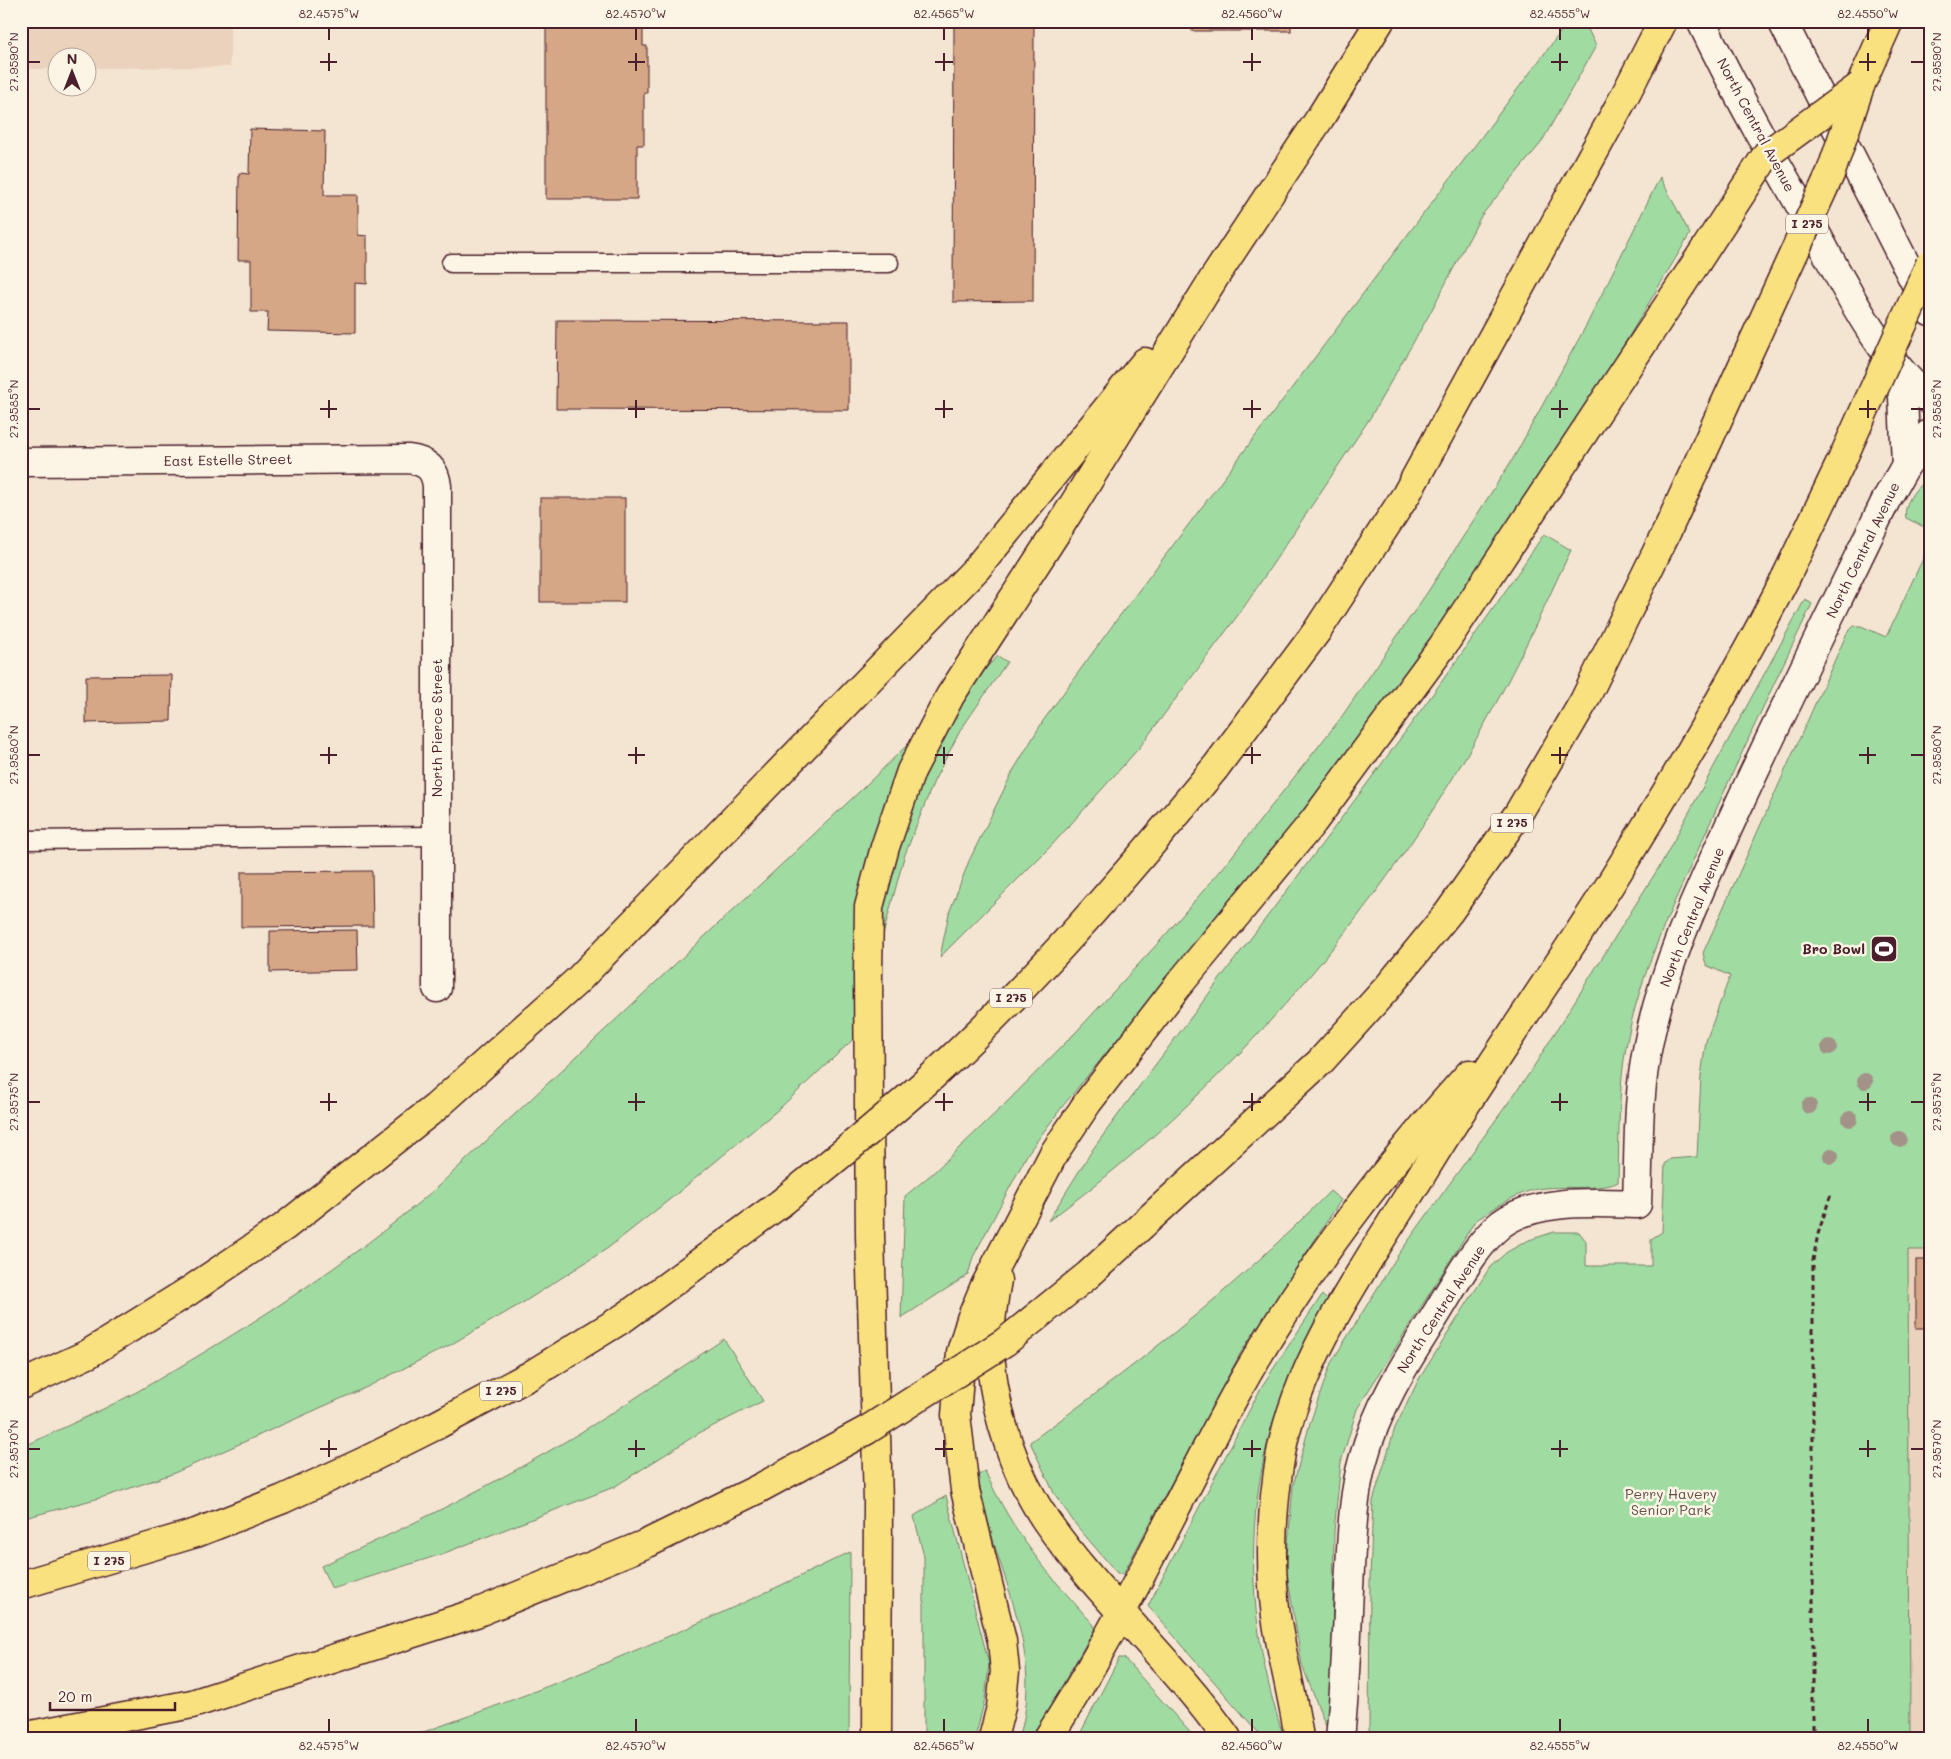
<svg xmlns="http://www.w3.org/2000/svg" width="1951" height="1759" viewBox="0 0 1951 1759" font-family="Mali,sans-serif">
  <style>
    .built { fill: #ebd2bc }
    .green { fill: #a0dca2; stroke: #757e66 }
    .building { fill: #d5a787; stroke: #4a1f2b }
    .lines { fill: none; stroke-linecap: round; stroke-linejoin: round }
    .lane-casing { stroke: #4a1f2b; stroke-width: 21 }
    .street-casing { stroke: #4a1f2b; stroke-width: 31 }
    .highway-casing { stroke: #4a1f2b; stroke-width: 31 }
    .path { stroke: #4a1f2b; stroke-width: 3; stroke-dasharray: 5 4; stroke-linecap: butt }
    .lane { stroke: #fcf5e5; stroke-width: 18 }
    .street { stroke: #fcf5e5; stroke-width: 28 }
    .highway { stroke: #fae180; stroke-width: 28 }
    .highway-bridge-casing { stroke: #4a1f2b; stroke-width: 31; stroke-linecap: butt }
    .highway-bridge { stroke: #fae180; stroke-width: 28 }
    .tree { fill: #a39287 }
    .ticks { fill: none; stroke: #4a1f2b; stroke-width: 2 }
    .labels { text-anchor: middle; stroke-width: 5; stroke-linejoin: round; paint-order: stroke }
    .shield { fill: #fcf5e5; stroke: #7f5f63; stroke-width: 1 }
    .shield-label { font-size: 12px; font-weight: bold; fill: #4a1f2b }
    .street-label { font-size: 14px; fill: #4a1f2b; stroke: #fcf5e5 }
    .poi-label { font-size: 14px; font-weight: bold; fill: #4a1f2b; stroke: #fcf5e5; text-anchor: end }
    .park-label { font-size: 14px; fill: #604e49; stroke: #fcf5e5 }
    .neatline { fill: none; stroke: #4a1f2b; stroke-width: 2 }
    .ticks-label { font-size: 12px; text-anchor: middle; fill: #4a1f2b }
  </style>
  <rect width="100%" height="100%" fill="#f4e5d2"/>
  <filter id="ink" filterUnits="userSpaceOnUse"><feTurbulence type="fractalNoise" baseFrequency=".02" numOctaves="2"/><feDisplacementMap in="SourceGraphic" scale="10" xChannelSelector="R" yChannelSelector="G"/><feConvolveMatrix kernelMatrix="1 2 1 2 8 2 1 2 1" color-interpolation-filters="sRGB"/></filter>
  <g filter="url(#ink)">
    <!-- built -->
    <g class="built">
      <polygon points="22,21 230,21 230,67 88,68 88,58 58,58 57,69 22,69"/>
      <polygon points="1908,1250 1930,1250 1930,1738 1910,1738"/>
    </g>
    <!-- green -->
    <g class="green">
      <polygon points="1569,21 1584,21 1596,46 1541,143 1481,216 1429,315 1370,418 1244,607 1139,748 1052,845 940,957 949,913 969,861 1013,771 1043,721 1115,622"/>
      <polygon points="1660,177 1690,234 1591,400 1419,658 1311,802 1062,1107 1028,1153 973,1257 968,1275 901,1318 905,1196 933,1173 1006,1103 1077,1031 1161,940 1222,869 1340,719 1429,590 1514,457 1587,324"/>
      <path d="M1930 477V530L1906 518C1902 504 1918 484 1930 477Z"/>
      <path d="M1544 534 1571 550C1553 587 1536 626 1517 663 1409 878 1243 1079 1048 1221L1093 1149C1243 944 1403 746 1544 534Z"/>
      <polygon points="1930,544 1930,1250 1908,1250 1910,1738 1369,1738 1370,1578 1373,1501 1395,1428 1419,1379 1490,1267 1507,1252 1529,1240 1554,1232 1579,1232 1586,1241 1586,1266 1651,1266 1651,1239 1662,1232 1665,1164 1670,1159 1697,1157 1701,1076 1706,1041 1730,976 1706,965 1703,953 1847,633 1854,626 1861,626 1886,637"/>
      <path d="M1805 599 1812 604C1774 683 1737 762 1702 841 1672 907 1639 975 1626 1047 1618 1092 1619 1137 1618 1182 1604 1191 1558 1185 1537 1189 1516 1193 1493 1209 1475 1221L1357 1409 1341 1462 1334 1531 1331 1734 1325 1724 1302 1665 1286 1567 1293 1486 1310 1423 1331 1363 1398 1255 1529 1074 1661 864Z"/>
      <path d="M998 656 1007 662 960 731 934 781 904 857 876 961 862 1031 780 1108 674 1196 608 1248 524 1302 450 1345 367 1387 172 1474 107 1496 21 1519V1448C65 1426 112 1407 154 1382 252 1325 349 1263 435 1189L859 792Z"/>
      <path d="M1330 1191 1341 1200 1240 1354 1123 1574 1117 1573 1076 1525 1054 1493 1030 1442C1137 1365 1238 1286 1330 1191Z"/>
      <path d="M1322 1295 1329 1302C1243 1436 1234 1588 1284 1738H1263L1148 1606 1262 1386Z"/>
      <path d="M724 1339 763 1401 699 1433 614 1487 442 1554 332 1589 321 1566C409 1527 495 1484 578 1434 628 1404 676 1371 724 1339Z"/>
      <path d="M985 1471C1014 1535 1047 1573 1094 1625V1630L1032 1738H1019C1040 1673 1015 1608 995 1547 988 1523 983 1499 977 1476Z"/>
      <polygon points="946,1496 989,1664 985,1699 975,1738 924,1738 924,1557 914,1516"/>
      <path d="M850 1552 849 1738H406C559 1686 706 1623 850 1552Z"/>
      <polygon points="1119,1658 1124,1658 1195,1738 1078,1738"/>
    </g>
    <!-- building -->
    <g class="building">
      <polygon points="546,21 643,21 643,46 647,46 647,93 644,93 644,145 637,145 637,199 546,199"/>
      <polygon points="954,21 1034,21 1033,301 953,302"/>
      <rect x="1192" y="21" width="99" height="10"/>
      <polygon points="250,129 325,131 324,195 358,195 358,235 367,236 367,284 355,283 355,333 267,331 268,312 251,312 251,260 238,260 239,173 249,174"/>
      <polygon points="557,320 849,321 849,410 556,409"/>
      <rect x="540" y="498" width="85" height="104"/>
      <polygon points="172,675 171,721 86,723 86,676"/>
      <polygon points="372,871 373,926 241,927 241,872"/>
      <polygon points="357,930 358,970 270,972 270,931"/>
      <rect x="1916" y="1260" width="14" height="68"/>
    </g>
    <g class="lines">
      <!-- lane casing -->
      <g class="lane-casing">
        <g id="lane">
          <polyline points="451,263 889,263"/>
          <polyline points="21,840 437,836"/>
        </g>
      </g>
      <!-- street casing -->
      <g class="street-casing">
        <g id="street">
          <path d="M1701 21C1735 92 1774 160 1813 228 1846 288 1877 355 1930 400"/>
          <polyline points="1782,21 1930,312"/>
          <polyline points="1898,368 1903,396 1906,465"/>
          <path d="M21 462 408 459C426 461 435 468 437 486V988"/>
          <path d="M1340 1738C1346 1682 1347 1625 1350 1568 1352 1532 1353 1495 1363 1460 1377 1407 1406 1362 1435 1316 1453 1287 1475 1245 1501 1224 1536 1198 1596 1203 1637 1204 1639 1152 1637 1097 1648 1045 1664 963 1701 887 1736 811 1784 707 1836 604 1886 500L1906 465 1930 433"/>
        </g>
      </g>
      <!-- highway casing -->
      <g class="highway-casing">
        <g id="highway">
          <polyline points="1860,86 1889,21"/>
          <polyline points="1215,768 1317,631 1406,495 1622,101 1663,21"/>
          <polyline points="1162,1207 1320,1062 1387,988 1449,912 1518,814 1584,701 1667,531 1746,358"/>
          <path d="M997 1280C992 1307 988 1336 991 1363 996 1418 1016 1477 1047 1522 1101 1599 1173 1661 1227 1738"/>
          <polyline points="21,1385 88,1354 189,1291 284,1227 436,1107 577,981 977,568 1145,362"/>
          <polyline points="21,1585 196,1533 283,1499 363,1462 435,1426 531,1375 625,1317 781,1203"/>
          <polyline points="21,1737 192,1704 476,1613 648,1543 758,1489"/>
          <polyline points="877,1738 878,1501 870,1236 868,974 869,907 885,847 911,771 950,696 1057,531 1214,278 1320,118 1380,21"/>
          <polyline points="993,1738 1001,1707 1005,1671 1002,1641 965,1490 956,1415 961,1352 971,1319 984,1288 1054,1153 1088,1102 1176,988 1313,822 1442,647 1696,263"/>
          <path d="M1048 1738C1118 1629 1172 1511 1234 1397 1298 1281 1380 1173 1469 1074"/>
          <path d="M1299 1738C1293 1697 1282 1657 1276 1616 1269 1563 1272 1505 1281 1453 1299 1355 1371 1258 1422 1174 1482 1075 1549 981 1611 883 1673 783 1733 682 1786 577"/>
        </g>
      </g>
      <!-- path -->
      <polyline class="path" points="1813,1738 1813,1260 1818,1234 1831,1194"/>
      <!-- lane -->
      <use href="#lane" class="lane"/>
      <!-- street -->
      <use href="#street" class="street"/>
      <!-- highway -->
      <use href="#highway" class="highway"/>
      <!-- highway-bridge casing -->
      <g class="highway-bridge-casing">
        <g id="highway-bridge">
          <polyline points="1696,263 1767,154 1860,86"/>
          <polyline points="1746,358 1831,172 1860,86"/>
          <polyline points="1786,577 1842,460 1930,264"/>
          <path d="M781 1203C834 1160 887 1118 937 1072 1038 979 1128 873 1215 768"/>
          <polyline points="758,1489 867,1430 1005,1342 1088,1275 1162,1207"/>
        </g>
      </g>
      <!-- highway-bridge -->
      <use href="#highway-bridge" class="highway-bridge"/>
    </g>
    <!-- trees -->
    <g class="tree">
      <circle cx="1829" cy="1047" r="8"/>
      <circle cx="1865" cy="1081" r="8"/>
      <circle cx="1809" cy="1106" r="8"/>
      <circle cx="1850" cy="1119" r="8"/>
      <circle cx="1899" cy="1139" r="8"/>
      <circle cx="1831" cy="1156" r="8"/>
    </g>
  </g>
  <!-- ticks -->
  <path class="ticks" d="M329 28V40M636 28V40M944 28V40M1252 28V40M1560 28V40M1868 28V40M329 53V71M636 53V71M944 53V71M1252 53V71M1560 53V71M1868 53V71M28 62H40M320 62H337M628 62H645M935 62H953M1243 62H1261M1551 62H1568M1859 62H1876M1911 62H1924M329 400V418M636 400V418M944 400V418M1252 400V418M1560 400V418M1868 400V418M28 409H40M320 409H337M628 409H645M935 409H953M1243 409H1261M1551 409H1568M1859 409H1876M1911 409H1924M329 747V764M636 747V764M944 747V764M1252 747V764M1560 747V764M1868 747V764M28 755H40M320 755H337M628 755H645M935 755H953M1243 755H1261M1551 755H1568M1859 755H1876M1911 755H1924M329 1093V1111M636 1093V1111M944 1093V1111M1252 1093V1111M1560 1093V1111M1868 1093V1111M28 1102H40M320 1102H337M628 1102H645M935 1102H953M1243 1102H1261M1551 1102H1568M1859 1102H1876M1911 1102H1924M329 1440V1457M636 1440V1457M944 1440V1457M1252 1440V1457M1560 1440V1457M1868 1440V1457M28 1449H40M320 1449H337M628 1449H645M935 1449H953M1243 1449H1261M1551 1449H1568M1859 1449H1876M1911 1449H1924M329 1719V1732M636 1719V1732M944 1719V1732M1252 1719V1732M1560 1719V1732M1868 1719V1732"/>
  <!-- icons -->
  <defs>
    <g id="stadium-square" transform="scale(1.4375)"><rect x="-9" y="-9" width="18" height="18" rx="4" fill="#4a1f2b" stroke="#fcf5e5"/><path d="M0-5a6.5 5 0 1 0 0 10a6.5 5 0 1 0 0-10ZM-3.5-1.8h7v3.6h-7Z" fill="#fff"/></g>
  </defs>
  <g fill-rule="evenodd">
    <use href="#stadium-square" x="1884" y="949"/>
  </g>
  <g class="labels">
    <!-- shield labels -->
    <g class="shield">
      <rect x="1786" y="214.5" width="42" height="19" rx="4"/>
      <rect x="1491" y="813.5" width="42" height="19" rx="4"/>
      <rect x="990" y="988.5" width="42" height="19" rx="4"/>
      <rect x="480" y="1381.5" width="42" height="19" rx="4"/>
      <rect x="88" y="1551.5" width="42" height="19" rx="4"/>
    </g>
    <g class="shield-label">
      <text x="1807" y="228">I 275</text>
      <text x="1512" y="827">I 275</text>
      <text x="1011" y="1002">I 275</text>
      <text x="501" y="1395">I 275</text>
      <text x="109" y="1565">I 275</text>
    </g>
    <!-- street labels -->
    <g class="street-label">
      <text transform="translate(1756 125) rotate(62)" y="5">North Central Avenue</text>
      <text transform="translate(228 460) rotate(-1)" y="5">East Estelle Street</text>
      <text transform="translate(1863 550) rotate(-64)" y="5">North Central Avenue</text>
      <text transform="translate(437 728) rotate(-90)" y="5">North Pierce Street</text>
      <text transform="translate(1692 917) rotate(-68)" y="5">North Central Avenue</text>
      <text transform="translate(1441 1309) rotate(-57)" y="5">North Central Avenue</text>
    </g>
    <!-- poi labels -->
    <g class="poi-label">
      <text x="1865" y="954">Bro Bowl</text>
    </g>
    <!-- park labels -->
    <g class="park-label">
      <text x="1671" y="1499">Perry Havery<tspan x="1671" dy="16">Senior Park</tspan></text>
    </g>
  </g>
  <!-- margin -->
  <rect width="1951" height="1759" fill="none" stroke="#fcf5e5" stroke-width="55"/>
  <!-- north arrow -->
  <g transform="translate(72 72)"><circle r="24" fill="#fcf5e5" stroke="#b59f9b"/>
  <path d="M0-4L9 19L0 12L-9 19Z" fill="#4a1f2b"/>
  <text y="-8" font-size="14" font-weight="bold" text-anchor="middle" fill="#4a1f2b">N</text>
  </g>
  <!-- scale -->
  <path d="M50 1702v8h125v-8" fill="none" stroke="#4a1f2b" stroke-width="2.5"/>
  <text x="58" y="1702" font-size="15" fill="#4a1f2b" stroke="#fcf5e5" stroke-width="4" paint-order="stroke">20 m</text>
  <rect x="28" y="28" width="1896" height="1704" class="neatline"/>
  <g class="ticks-label">
    <text x="329" y="18">82.4575°W</text>
    <text x="636" y="18">82.4570°W</text>
    <text x="944" y="18">82.4565°W</text>
    <text x="1252" y="18">82.4560°W</text>
    <text x="1560" y="18">82.4555°W</text>
    <text x="1868" y="18">82.4550°W</text>
    <text transform="translate(14 62) rotate(-90)" y="4">27.9590°N</text>
    <text transform="translate(1937 62) rotate(-90)" y="4">27.9590°N</text>
    <text transform="translate(14 409) rotate(-90)" y="4">27.9585°N</text>
    <text transform="translate(1937 409) rotate(-90)" y="4">27.9585°N</text>
    <text transform="translate(14 755) rotate(-90)" y="4">27.9580°N</text>
    <text transform="translate(1937 755) rotate(-90)" y="4">27.9580°N</text>
    <text transform="translate(14 1102) rotate(-90)" y="4">27.9575°N</text>
    <text transform="translate(1937 1102) rotate(-90)" y="4">27.9575°N</text>
    <text transform="translate(14 1449) rotate(-90)" y="4">27.9570°N</text>
    <text transform="translate(1937 1449) rotate(-90)" y="4">27.9570°N</text>
    <text x="329" y="1750">82.4575°W</text>
    <text x="636" y="1750">82.4570°W</text>
    <text x="944" y="1750">82.4565°W</text>
    <text x="1252" y="1750">82.4560°W</text>
    <text x="1560" y="1750">82.4555°W</text>
    <text x="1868" y="1750">82.4550°W</text>
  </g>
</svg>
